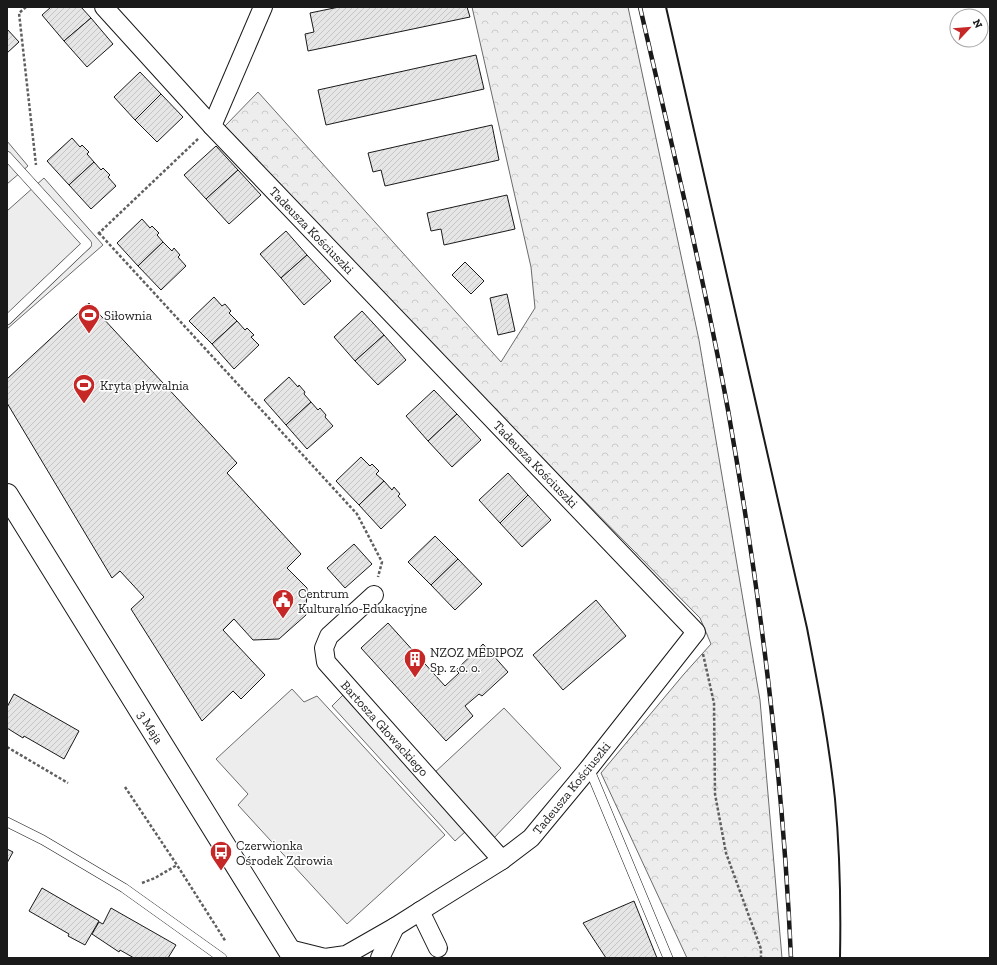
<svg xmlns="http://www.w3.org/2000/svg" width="997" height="965" viewBox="0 0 997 965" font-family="'Zilla Slab',serif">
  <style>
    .forest { fill: url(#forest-crowns); stroke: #6a6a6a }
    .built { fill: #ededed; stroke: #6a6a6a }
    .building { fill: url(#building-hatch); stroke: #1a1a1a }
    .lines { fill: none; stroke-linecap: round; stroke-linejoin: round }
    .lane-casing { stroke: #1a1a1a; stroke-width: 10 }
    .street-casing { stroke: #1a1a1a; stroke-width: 20 }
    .secondary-casing { stroke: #1a1a1a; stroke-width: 24 }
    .path { stroke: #5f5f5f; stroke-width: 2.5; stroke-dasharray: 3 2; stroke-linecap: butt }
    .lane { stroke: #fff; stroke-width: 9 }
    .street { stroke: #fff; stroke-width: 18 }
    .secondary { stroke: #fff; stroke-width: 22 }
    .rail-casing { stroke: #1a1a1a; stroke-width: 4.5 }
    .rail { stroke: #fff; stroke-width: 3; stroke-dasharray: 9; stroke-linecap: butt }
    .wall { stroke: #1a1a1a; stroke-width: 2 }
    .labels { text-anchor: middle; stroke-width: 3; stroke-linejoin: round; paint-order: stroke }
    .street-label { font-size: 13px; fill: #1a1a1a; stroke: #fff }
    .poi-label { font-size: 13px; fill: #1a1a1a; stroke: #fff; text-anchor: start }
  </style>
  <defs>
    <pattern id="forest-crowns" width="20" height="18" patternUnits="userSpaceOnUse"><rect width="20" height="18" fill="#ededed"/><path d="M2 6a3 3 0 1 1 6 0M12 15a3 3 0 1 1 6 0" fill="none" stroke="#cbcbcb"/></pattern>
    <pattern id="building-hatch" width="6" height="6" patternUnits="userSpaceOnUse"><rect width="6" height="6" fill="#e6e6e6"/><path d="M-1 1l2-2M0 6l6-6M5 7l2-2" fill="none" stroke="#c5c5c5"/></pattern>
  </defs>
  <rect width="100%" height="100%" fill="#fff"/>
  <!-- forest -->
  <polygon class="forest" points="472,7 628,7 699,340 760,700 782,958 687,958 601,773 684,674 711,644 700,618 496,411 225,126 258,92 501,362 535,308 531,267"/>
  <!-- built -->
  <g class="built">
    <polygon points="7,141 28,166 7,184"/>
    <polygon points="44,178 103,245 7,329 7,211"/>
    <polygon points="292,689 304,702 317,696 445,835 347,924 238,805 248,794 216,759"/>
    <polygon points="343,695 466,831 455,841 332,706"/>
    <polygon points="504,708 561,768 492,840 433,774"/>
  </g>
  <!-- building -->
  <g class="building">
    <polygon points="51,7 81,7 91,18 64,41 42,15"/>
    <polygon points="339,7 467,7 470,17 308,51 305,34 314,32 310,13"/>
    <polygon points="91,18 113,44 87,67 64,41"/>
    <polygon points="7,29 19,42 7,53"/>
    <polygon points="476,55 484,89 326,125 318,90"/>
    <polygon points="140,72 161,94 135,120 114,97"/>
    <polygon points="161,94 183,117 157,142 135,120"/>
    <polygon points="492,125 499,160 385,186 381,170 373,172 368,153"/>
    <polygon points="72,138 80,147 82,145 89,152 87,154 94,162 69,185 47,161"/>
    <polygon points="216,146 238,170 206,199 184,175"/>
    <polygon points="94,162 101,170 103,168 110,175 108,177 116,186 91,209 69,185"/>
    <polygon points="238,170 261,195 229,224 206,199"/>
    <polygon points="507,195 515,229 444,245 441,229 431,231 427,213"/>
    <polygon points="142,219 150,228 152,226 159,233 157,235 163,242 138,266 117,243"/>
    <polygon points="286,231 307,255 281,278 260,254"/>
    <polygon points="163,242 172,251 174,248 180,255 178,257 186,266 161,290 138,266"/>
    <polygon points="307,255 331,281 304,305 281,278"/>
    <polygon points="465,262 484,281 471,294 452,275"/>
    <polygon points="507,294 515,331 498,335 490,298"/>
    <polygon points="214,297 222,306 225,304 231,311 229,313 237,321 212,344 189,321"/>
    <polygon points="89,303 237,463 227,473 301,554 287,568 307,588 306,615 279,639 253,640 234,619 223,630 265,675 241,699 233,691 202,721 131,609 144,597 120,571 112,578 7,403 7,379"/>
    <polygon points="362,311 384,335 355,361 334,337"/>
    <polygon points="237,321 245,330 247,328 254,335 251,337 259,345 234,369 212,344"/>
    <polygon points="384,335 406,360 378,385 355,361"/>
    <polygon points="289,377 298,387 299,385 305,392 304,394 311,402 286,425 264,400"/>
    <polygon points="434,390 457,414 428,441 406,416"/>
    <polygon points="311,402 318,410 320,408 326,415 325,417 333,426 307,449 286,425"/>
    <polygon points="457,414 481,440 452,467 428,441"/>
    <polygon points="361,457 370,466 372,464 379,471 376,474 384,481 359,505 336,481"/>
    <polygon points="508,473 528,495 500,523 479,500"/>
    <polygon points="384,481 392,490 394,487 400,494 398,496 406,505 381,529 359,505"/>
    <polygon points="528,495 551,520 522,547 500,523"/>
    <polygon points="435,536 458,559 431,585 408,562"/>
    <polygon points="354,544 372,564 345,588 327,568"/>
    <polygon points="458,559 482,584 455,610 431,585"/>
    <polygon points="596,600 626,636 563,690 533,655"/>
    <polygon points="388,623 445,686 459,673 456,670 483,644 508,672 482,696 479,694 465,706 473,716 446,741 361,648"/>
    <polygon points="14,694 79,731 64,759 24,736 23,738 7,728 7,707"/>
    <polygon points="7,849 13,852 7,863"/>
    <polygon points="42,888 99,921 85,945 68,936 69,934 29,911"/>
    <polygon points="634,901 657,958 606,958 583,923"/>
    <polygon points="111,908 176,945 168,958 134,958 120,950 119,952 92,934 99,922 103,924"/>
  </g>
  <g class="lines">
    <!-- lane casing -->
    <g class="lane-casing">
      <g id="lane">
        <polyline points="7,156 87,244 7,320"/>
        <polyline points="589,768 668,958"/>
        <polyline points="7,822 43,840 124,888 222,958"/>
      </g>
    </g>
    <!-- street casing -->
    <g class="street-casing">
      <g id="street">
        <polyline points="104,7 212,126 696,632 589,768 531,838 502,860 441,898 395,927 346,955 325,958 289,949"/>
        <polyline points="212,126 263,7"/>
        <polyline points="374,595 329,636 324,648 326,662 502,860"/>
        <polyline points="420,911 438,948"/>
        <polyline points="380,958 395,927"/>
      </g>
    </g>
    <!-- secondary casing -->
    <g class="secondary-casing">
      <polyline id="secondary" points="7,495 294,958"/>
    </g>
    <!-- path -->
    <g class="path">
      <polyline points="26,7 19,13 36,165"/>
      <polyline points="99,233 357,514 382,562 378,577"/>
      <polyline points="98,234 199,138"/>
      <polyline points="703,654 714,703 715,794 726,853 761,949 761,958"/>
      <polyline points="7,747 68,783"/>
      <polyline points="125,787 177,865 226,942"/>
      <polyline points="142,883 155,878 177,865"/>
    </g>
    <!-- lane -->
    <use href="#lane" class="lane"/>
    <!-- street -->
    <use href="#street" class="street"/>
    <!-- secondary -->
    <use href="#secondary" class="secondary"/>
    <!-- rail casing -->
    <g class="rail-casing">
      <path id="rail" d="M640 7C671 141 703 274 728 410 760 591 783 774 791 958"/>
    </g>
    <!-- rail -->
    <use href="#rail" class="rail"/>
    <!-- wall -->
    <path class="wall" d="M666 7 807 628C818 685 829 742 835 799 840 852 841 905 840 958"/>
  </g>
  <!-- icons -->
  <defs>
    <g id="stadium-pin" transform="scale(1.15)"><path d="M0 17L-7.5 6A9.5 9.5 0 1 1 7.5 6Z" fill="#c62828" stroke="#fff"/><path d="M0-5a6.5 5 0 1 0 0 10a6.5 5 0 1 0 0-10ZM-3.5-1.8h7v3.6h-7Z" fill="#fff"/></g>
    <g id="civic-pin" transform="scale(1.15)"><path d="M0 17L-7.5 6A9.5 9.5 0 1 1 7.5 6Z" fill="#c62828" stroke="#fff"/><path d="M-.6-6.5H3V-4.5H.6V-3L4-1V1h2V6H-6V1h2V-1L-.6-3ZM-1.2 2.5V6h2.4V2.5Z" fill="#fff"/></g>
    <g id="building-pin" transform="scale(1.15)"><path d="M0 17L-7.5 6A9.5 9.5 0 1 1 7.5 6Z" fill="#c62828" stroke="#fff"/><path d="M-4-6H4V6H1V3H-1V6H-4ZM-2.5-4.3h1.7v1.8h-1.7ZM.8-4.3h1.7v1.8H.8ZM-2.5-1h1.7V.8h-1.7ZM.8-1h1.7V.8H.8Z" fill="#fff"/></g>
    <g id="bus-pin" transform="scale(1.15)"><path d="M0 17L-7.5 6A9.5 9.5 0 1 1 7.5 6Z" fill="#c62828" stroke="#fff"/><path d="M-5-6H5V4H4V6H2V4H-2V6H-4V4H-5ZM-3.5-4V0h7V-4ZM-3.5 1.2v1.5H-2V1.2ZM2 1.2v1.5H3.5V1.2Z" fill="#fff"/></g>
  </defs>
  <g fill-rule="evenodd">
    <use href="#stadium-pin" x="89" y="315"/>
    <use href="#stadium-pin" x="84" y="385"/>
    <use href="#civic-pin" x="283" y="600"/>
    <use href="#building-pin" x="415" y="659"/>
    <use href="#bus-pin" x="221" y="852"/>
  </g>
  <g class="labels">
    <!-- street labels -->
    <g class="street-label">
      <text transform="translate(312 230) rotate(46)" y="5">Tadeusza Kościuszki</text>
      <text transform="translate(536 464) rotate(46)" y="5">Tadeusza Kościuszki</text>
      <text transform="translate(151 727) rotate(58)" y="5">3 Maja</text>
      <text transform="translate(385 728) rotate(48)" y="5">Bartosza Głowackiego</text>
      <text transform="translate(571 788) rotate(-51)" y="5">Tadeusza Kościuszki</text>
    </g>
    <!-- poi labels -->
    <g class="poi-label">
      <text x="104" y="320">Siłownia</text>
      <text x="100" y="390">Kryta pływalnia</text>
      <text x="298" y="598">Centrum<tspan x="298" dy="15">Kulturalno-Edukacyjne</tspan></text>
      <text x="430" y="657">NZOZ MEDIPOZ<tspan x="430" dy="15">Sp. z o. o.</tspan></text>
      <text x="236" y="850">Czerwionka<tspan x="236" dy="15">Ośrodek Zdrowia</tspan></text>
    </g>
  </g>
  <!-- border -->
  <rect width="997" height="965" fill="none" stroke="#1a1a1a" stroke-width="16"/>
  <!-- north arrow -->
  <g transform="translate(969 28) rotate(64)"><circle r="19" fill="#ffffff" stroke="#a3a3a3"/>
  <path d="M0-3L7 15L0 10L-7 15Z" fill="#c62828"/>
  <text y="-6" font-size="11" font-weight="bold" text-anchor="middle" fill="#1a1a1a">N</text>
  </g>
</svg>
